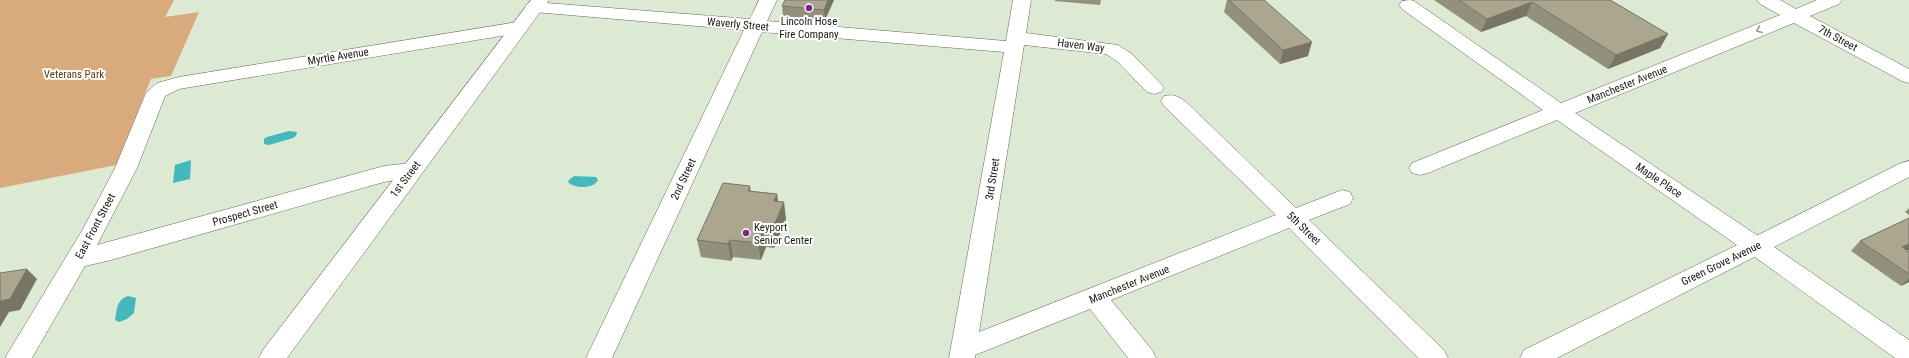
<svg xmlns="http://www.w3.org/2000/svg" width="1909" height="358" viewBox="0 0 1909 358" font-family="'Roboto Condensed',sans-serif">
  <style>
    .green { fill: #d9aa7c }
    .water { fill: #42b9bc }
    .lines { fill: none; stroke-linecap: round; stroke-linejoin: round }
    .minor-casing { stroke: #616c58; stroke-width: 1 }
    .major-casing { stroke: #616c58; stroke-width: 1 }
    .minor { fill: #fff; fill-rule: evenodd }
    .major { fill: #fff; fill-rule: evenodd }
    .wall { fill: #93907b }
    .shaded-wall { fill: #787564 }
    .building { fill: #aba78f; stroke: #787564 }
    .oneway { stroke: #969894 }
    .poi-dot { fill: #862189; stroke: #fff; stroke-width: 1.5 }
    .labels { text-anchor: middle; stroke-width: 4; stroke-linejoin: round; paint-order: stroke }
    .poi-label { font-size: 11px; fill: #151911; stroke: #fff }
    .street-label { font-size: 11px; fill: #151911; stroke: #fff }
    .park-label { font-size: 11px; fill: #633c0c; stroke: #fff }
  </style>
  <rect width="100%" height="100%" fill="#dce9d3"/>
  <!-- green -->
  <polygon class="green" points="0,0 174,0 165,17 199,12 171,76 151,79 116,165 0,188"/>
  <!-- water -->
  <g class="water">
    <polygon points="289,131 297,132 296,136 293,138 269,145 264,144 264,139 267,137"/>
    <polygon points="191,160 190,179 173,183 175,165"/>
    <path d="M574 176 596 177 598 180C594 189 575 189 568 182L569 180Z"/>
    <path d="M128 296 136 298 134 313 127 319 119 322 115 320C117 310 116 300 128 296Z"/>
  </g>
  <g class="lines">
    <!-- minor casing -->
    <g class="minor-casing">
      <g id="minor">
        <path d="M759 0H777L767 21 1006 41 1013 0H1031L1026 33 1118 45 1132 54 1161 84 1164 88 1161 92 1154 94 1147 92 1118 62 1106 54 1024 45 979 332 1276 215 1164 106 1161 101 1164 96C1174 94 1178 96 1186 102L1296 208 1342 190 1350 192 1353 198 1350 204 1309 220 1444 350 1448 358H1418L1289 228 1111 300 1152 350 1156 358H1128L1090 309 975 355V358H949L1004 52 762 32 612 358H586L744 30 534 12 528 11 525 7 528 3 534 2 750 19Z"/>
        <polygon points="1410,0 1414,1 1561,103 1780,15 1760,4 1757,0 1780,0 1796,9 1817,0 1842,0 1839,4 1810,16 1909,69 1909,83 1902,81 1794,23 1575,113 1764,240 1768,246 1764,252 1557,358 1520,358 1524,350 1737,245 1557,120 1428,173 1420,175 1412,173 1409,168 1412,163 1543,110 1402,9 1399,5 1402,1"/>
        <polygon points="518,22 525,24 527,28 525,32 179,89 165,96 137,168 97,245 384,166 411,163 419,166 422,171 419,176 384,182 111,260 85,266 32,358 5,358 83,229 115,168 146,93 157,83 179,77"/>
      </g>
    </g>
    <!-- major casing -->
    <g class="major-casing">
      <g id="major">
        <polygon points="531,0 549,0 287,358 259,358 263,350"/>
        <polygon points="1909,161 1909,177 1774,247 1909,340 1909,358 1895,358 1748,252 1744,246 1748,240 1901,163"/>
      </g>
    </g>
    <!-- minor -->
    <use href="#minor" class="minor"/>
    <!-- major -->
    <use href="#major" class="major"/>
  </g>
  <!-- wall -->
  <g class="wall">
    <polygon points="785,0 834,0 825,20 783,16 782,6"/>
    <polygon points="1055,0 1101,0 1100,5 1055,1"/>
    <polygon points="1227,0 1264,0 1308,56 1280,64 1224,12"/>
    <polygon points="1434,0 1610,0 1668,34 1660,48 1608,69 1526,16 1481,32"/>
    <polygon points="750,186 751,191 777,194 778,201 786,219 774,248 766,247 761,260 733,257 731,261 701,257 697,240"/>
    <polygon points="1909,208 1909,215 1905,212"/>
    <polygon points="1909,218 1909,250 1907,251 1909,252 1909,282 1901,286 1851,251 1860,241"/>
  </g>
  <!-- shaded-wall -->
  <g class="shaded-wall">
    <polygon points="828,0 834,0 825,20 824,10"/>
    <polygon points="1532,2 1526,16 1481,32 1487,19"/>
    <polygon points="1668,34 1660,48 1608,69 1616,55"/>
    <polygon points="1312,42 1308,56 1280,64 1283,50"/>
    <polygon points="777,194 779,211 774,201"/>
    <polygon points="784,202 786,219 774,248 771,232"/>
    <polygon points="763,231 766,247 761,260 758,243"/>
    <polygon points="730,240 733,257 731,261 728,244"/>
    <polygon points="1909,244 1909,250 1892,258 1902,247"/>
    <polygon points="27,269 37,279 20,310 9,312 0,327 0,301"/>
    <polygon points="1909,278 1909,282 1901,286"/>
  </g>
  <!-- building -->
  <g class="building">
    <polygon points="785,0 828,0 824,10 782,6"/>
    <polygon points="1229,0 1264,0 1312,42 1283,50"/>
    <polygon points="1459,0 1610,0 1668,34 1616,55 1532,2 1487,19"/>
    <polygon points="723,183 750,186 748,191 777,194 774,201 784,202 771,232 763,231 758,243 730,240 728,244 697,240"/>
    <polygon points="1909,218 1909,244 1902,247 1909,252 1909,274 1860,241"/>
    <polygon points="27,269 10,299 0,301 0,273"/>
  </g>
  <!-- one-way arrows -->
  <defs><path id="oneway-chevron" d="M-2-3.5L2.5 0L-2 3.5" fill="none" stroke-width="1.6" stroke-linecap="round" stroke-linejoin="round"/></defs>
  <use class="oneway" href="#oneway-chevron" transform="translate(1759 30) rotate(158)"/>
  <!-- markers -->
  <g class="poi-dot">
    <circle cx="809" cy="8" r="4"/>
    <circle cx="746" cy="233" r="4"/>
  </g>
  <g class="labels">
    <!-- poi labels -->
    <g class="poi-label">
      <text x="809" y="25">Lincoln Hose<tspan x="809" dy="13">Fire Company</tspan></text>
      <text x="754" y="231" text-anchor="start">Keyport<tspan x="754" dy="13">Senior Center</tspan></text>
    </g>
    <!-- street labels -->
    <g class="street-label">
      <text transform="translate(738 24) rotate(5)" y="4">Waverly Street</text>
      <text transform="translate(1838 38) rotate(28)" y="4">7th Street</text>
      <text transform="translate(1081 45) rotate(7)" y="4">Haven Way</text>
      <text transform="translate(338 56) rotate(-9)" y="4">Myrtle Avenue</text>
      <text transform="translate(1627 84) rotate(-22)" y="4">Manchester Avenue</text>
      <text transform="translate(405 179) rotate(-53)" y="4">1st Street</text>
      <text transform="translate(683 179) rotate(-65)" y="4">2nd Street</text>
      <text transform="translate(992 179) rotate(-81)" y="4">3rd Street</text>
      <text transform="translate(1659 180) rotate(34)" y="4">Maple Place</text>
      <text transform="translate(245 213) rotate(-16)" y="4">Prospect Street</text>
      <text transform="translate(95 226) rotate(-62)" y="4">East Front Street</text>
      <text transform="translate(1304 228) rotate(44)" y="4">5th Street</text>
      <text transform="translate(1721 263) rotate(-26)" y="4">Green Grove Avenue</text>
      <text transform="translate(1129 284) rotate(-22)" y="4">Manchester Avenue</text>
    </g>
    <!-- park labels -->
    <g class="park-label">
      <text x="74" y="78">Veterans Park</text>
    </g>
  </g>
</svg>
